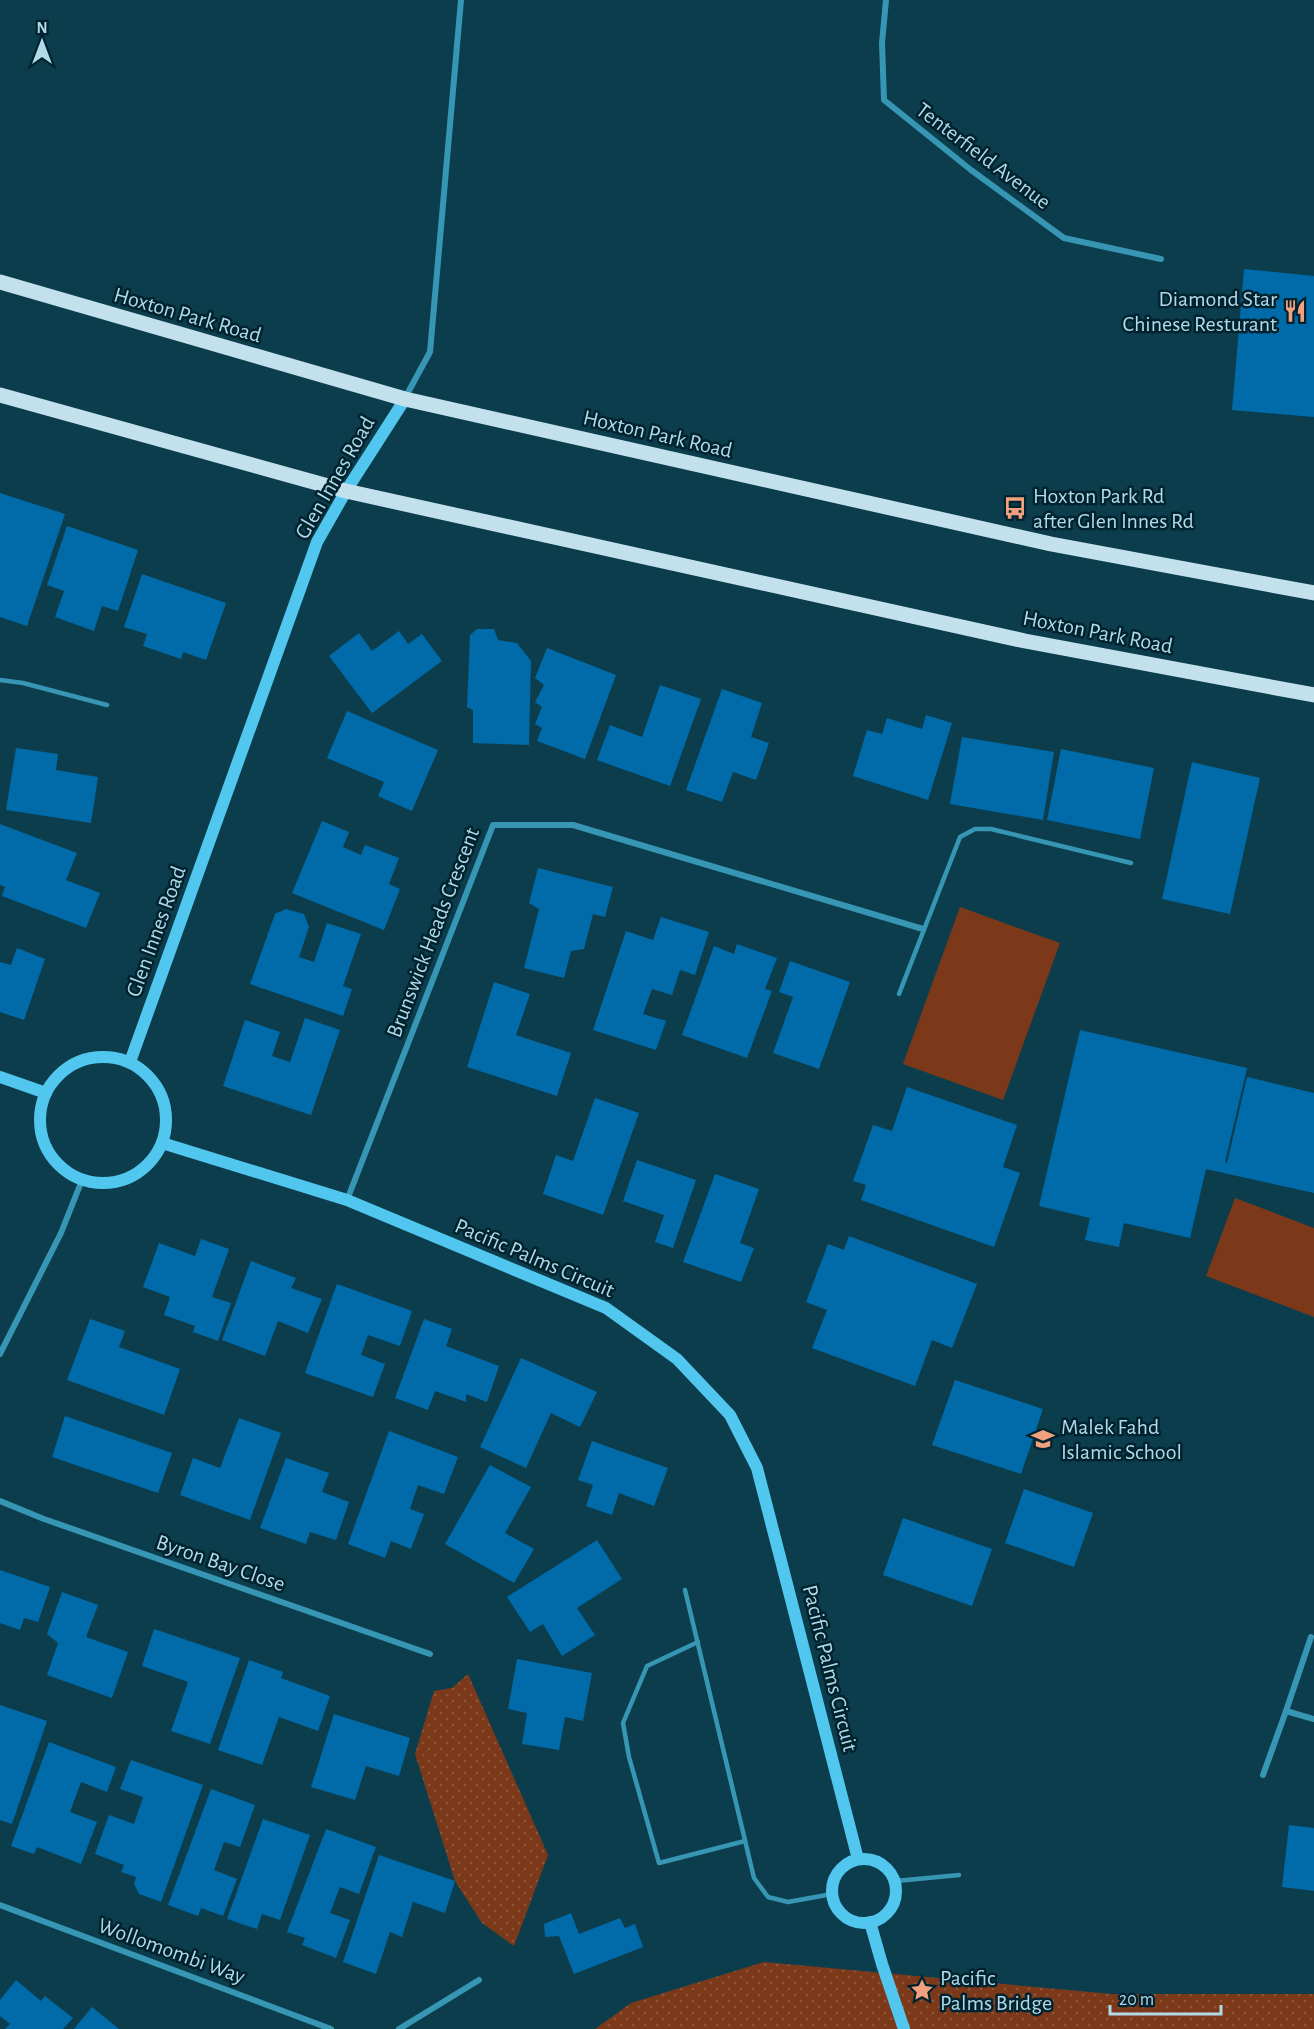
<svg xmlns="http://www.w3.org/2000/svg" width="1314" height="2029" viewBox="0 0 1314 2029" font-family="'Alegreya Sans',sans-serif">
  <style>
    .grass { fill: url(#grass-dots) }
    .park { fill: #7c3919 }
    .building { fill: #006ba8 }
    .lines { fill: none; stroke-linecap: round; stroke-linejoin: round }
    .lane { stroke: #3896b5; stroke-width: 4.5 }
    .street { stroke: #3896b5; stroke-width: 6 }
    .secondary { stroke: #51c7ef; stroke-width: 12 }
    .primary { stroke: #c2e1ed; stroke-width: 15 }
    .labels { text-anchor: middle; stroke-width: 5; stroke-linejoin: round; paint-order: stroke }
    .street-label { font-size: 22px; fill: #b1d9e8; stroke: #00232f }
    .poi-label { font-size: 22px; fill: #b1d9e8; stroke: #00232f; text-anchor: start }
  </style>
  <defs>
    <pattern id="grass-dots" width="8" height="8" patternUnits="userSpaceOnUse" patternTransform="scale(1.5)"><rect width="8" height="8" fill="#7c3919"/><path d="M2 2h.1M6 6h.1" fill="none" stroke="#8c553a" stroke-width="1.8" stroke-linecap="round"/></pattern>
  </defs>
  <rect width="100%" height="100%" fill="#0c3d4d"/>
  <!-- grass -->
  <g class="grass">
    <polygon points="468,1674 548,1855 514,1946 482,1923 455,1881 415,1754 434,1691 452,1688"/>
    <polygon points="764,1962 1112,1994 1314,1994 1314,2029 595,2029 631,2003"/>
  </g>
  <!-- park -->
  <g class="park">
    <polygon points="960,907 1060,943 1003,1100 903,1064"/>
    <polygon points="1235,1198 1314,1228 1314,1317 1206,1276"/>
  </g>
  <!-- building -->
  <g class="building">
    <polygon points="1244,269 1314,276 1314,417 1232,410"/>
    <polygon points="0,493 65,514 27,626 0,617"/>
    <polygon points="67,526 138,550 118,611 102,606 94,631 55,617 64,591 47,585"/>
    <polygon points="142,574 226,603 206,660 183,652 181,659 143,646 147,634 124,627"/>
    <polygon points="477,629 494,629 498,640 517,643 531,661 529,745 473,743 473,710 467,707 470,635"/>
    <polygon points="399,631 408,644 422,634 442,661 372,713 329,656 359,633 372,651"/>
    <polygon points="547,648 616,675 585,759 537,741 542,728 535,724 542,707 535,702 544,685 535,678"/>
    <polygon points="660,685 701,699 670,786 597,760 610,725 642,737"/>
    <polygon points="722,689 762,703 751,737 769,743 756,780 733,772 722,802 686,790"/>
    <polygon points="347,711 438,750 412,811 378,796 384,782 327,758"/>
    <polygon points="926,715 952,723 928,800 853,776 867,730 882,734 887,718 922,729"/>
    <polygon points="962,737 1054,752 1043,820 950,804"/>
    <polygon points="16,748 58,754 56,770 98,777 91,823 6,810"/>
    <polygon points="1061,749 1154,768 1140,839 1047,820"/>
    <polygon points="1192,762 1260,778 1230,914 1162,899"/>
    <polygon points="322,821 349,832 343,847 361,855 365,845 399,858 389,884 400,889 384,930 292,893"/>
    <polygon points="0,824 77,853 66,880 100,893 86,928 2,896 5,887 0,885"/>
    <polygon points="538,868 613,887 605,917 593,914 584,949 571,951 564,978 524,968 539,909 529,903"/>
    <polygon points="286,909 304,914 309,927 299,957 314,962 327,923 361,934 343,986 352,989 343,1016 250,984 275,914"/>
    <polygon points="661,917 709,932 695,975 680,970 672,995 652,989 643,1014 666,1021 656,1050 593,1030 626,931 653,940"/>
    <polygon points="737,944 777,958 765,989 772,991 747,1058 682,1035 714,946 734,954"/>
    <polygon points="17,948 45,959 24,1020 0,1012 0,962 11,965"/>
    <polygon points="790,961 850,982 819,1069 773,1053 793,997 779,992"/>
    <polygon points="494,982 530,994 516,1035 571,1053 557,1096 467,1067"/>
    <polygon points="305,1018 340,1030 311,1115 223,1086 245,1020 280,1032 272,1056 290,1062"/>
    <polygon points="1080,1030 1247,1068 1225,1162 1227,1163 1247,1077 1314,1093 1314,1193 1206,1169 1190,1238 1124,1223 1119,1247 1085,1240 1090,1218 1039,1206"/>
    <polygon points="907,1087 1017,1125 1003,1167 1020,1173 994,1247 861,1200 866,1185 853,1181 873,1125 892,1131"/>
    <polygon points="595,1098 639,1113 603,1215 543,1194 556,1155 573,1161"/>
    <polygon points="637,1160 696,1180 673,1248 655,1242 664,1215 623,1201"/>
    <polygon points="715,1174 759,1189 740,1243 754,1248 741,1282 683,1262"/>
    <polygon points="849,1236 977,1284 952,1348 932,1340 915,1386 812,1348 827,1310 806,1302 828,1244 844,1250"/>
    <polygon points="201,1239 229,1249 212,1297 231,1303 218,1341 193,1332 195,1326 164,1315 170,1297 143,1287 159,1243 195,1256"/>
    <polygon points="251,1261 296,1278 291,1288 322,1299 308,1333 278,1321 265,1356 222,1340"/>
    <polygon points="337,1284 412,1311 400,1346 368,1335 361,1355 385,1364 373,1397 305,1373"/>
    <polygon points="90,1319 125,1331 119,1347 180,1369 164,1415 67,1380"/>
    <polygon points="424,1319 452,1329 446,1346 499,1366 487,1402 466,1394 466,1402 435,1391 428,1410 395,1398"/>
    <polygon points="521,1358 597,1392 580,1427 551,1413 526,1468 480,1447"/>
    <polygon points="955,1380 1043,1409 1021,1474 932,1445"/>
    <polygon points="65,1416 172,1453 158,1493 52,1457"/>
    <polygon points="239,1418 281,1433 250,1520 180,1495 193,1458 220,1468"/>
    <polygon points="389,1431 458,1457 444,1494 418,1485 410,1509 424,1514 411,1549 391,1541 385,1558 348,1544"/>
    <polygon points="592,1441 668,1468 654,1506 619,1493 612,1515 586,1506 593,1485 578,1480"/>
    <polygon points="286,1458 329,1473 322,1492 349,1502 336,1540 310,1532 306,1544 260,1528"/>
    <polygon points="490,1465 531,1487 505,1533 534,1549 514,1583 445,1544"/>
    <polygon points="1024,1489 1093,1513 1074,1567 1005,1543"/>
    <polygon points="903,1518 992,1549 972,1606 883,1575"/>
    <polygon points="597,1540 622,1579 577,1608 595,1635 562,1656 543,1624 530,1632 507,1597"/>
    <polygon points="0,1570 50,1587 38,1622 24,1618 20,1630 0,1623"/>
    <polygon points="62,1592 98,1605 86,1637 128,1652 112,1698 47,1675 58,1643 47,1634"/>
    <polygon points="154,1629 240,1658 210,1744 171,1731 188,1682 142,1666"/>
    <polygon points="517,1659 592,1673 583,1721 565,1717 559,1750 522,1744 527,1713 508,1709"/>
    <polygon points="249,1660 283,1672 281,1678 330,1696 318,1731 279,1717 262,1765 218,1750"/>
    <polygon points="0,1705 47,1721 12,1824 0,1820"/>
    <polygon points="334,1714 410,1738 399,1776 366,1766 355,1800 311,1787"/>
    <polygon points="49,1742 116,1767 107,1792 81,1782 70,1812 97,1822 81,1864 37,1847 34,1854 11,1846"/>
    <polygon points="131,1760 203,1785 161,1902 139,1894 134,1884 136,1877 121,1872 124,1865 95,1854 109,1815 134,1824 143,1797 120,1789"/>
    <polygon points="211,1789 255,1805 240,1847 224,1842 214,1870 237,1879 223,1916 201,1908 198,1916 168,1905"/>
    <polygon points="263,1819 310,1835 280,1920 262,1914 257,1929 227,1919"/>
    <polygon points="1289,1825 1314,1828 1314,1891 1282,1887"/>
    <polygon points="326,1829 376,1847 359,1894 340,1887 330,1913 350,1920 336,1958 302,1945 305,1938 287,1932"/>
    <polygon points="379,1855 455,1881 445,1913 413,1902 402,1937 390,1932 376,1974 343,1962"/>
    <polygon points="571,1913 579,1934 620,1918 625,1928 635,1924 643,1947 574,1974 559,1936 545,1937 544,1924"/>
    <polygon points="16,1980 41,2001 45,1996 73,2018 63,2029 5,2029 10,2024 0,2016 0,2000"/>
    <polygon points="92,2007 119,2029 74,2029"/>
  </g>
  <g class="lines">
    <!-- lane -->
    <g class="lane">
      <polyline points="0,680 23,683 107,705"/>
      <polyline points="899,994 960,837 975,829 991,829 1131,863"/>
      <polyline points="685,1590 754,1878 768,1897 788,1902 832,1894"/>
      <polyline points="698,1642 647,1666 623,1723 629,1757 659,1863 745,1841"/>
      <polyline points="896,1881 959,1875"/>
    </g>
    <!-- street -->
    <g class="street">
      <polyline points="886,0 882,43 884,100 971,170 1064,238 1161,259"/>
      <polyline points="405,398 430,352 461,0"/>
      <polyline points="347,1200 493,825 573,825 923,929"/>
      <polyline points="0,1354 61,1233 82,1180"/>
      <polyline points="0,1501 44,1519 430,1654"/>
      <polyline points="1286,1711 1311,1637"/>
      <polyline points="1263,1775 1286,1711 1314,1719"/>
      <polyline points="0,1905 331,2029"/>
      <polyline points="399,2029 479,1980"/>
    </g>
    <!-- secondary -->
    <g class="secondary">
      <circle cx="103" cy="1120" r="63"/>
      <polyline points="130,1062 317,542 346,491 405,399"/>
      <polyline points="0,1077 46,1093"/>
      <polyline points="162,1143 347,1200 606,1308 677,1359 730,1415 757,1468 858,1859"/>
      <circle cx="864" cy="1891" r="32"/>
      <polyline points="870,1922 882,1964 904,2029"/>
    </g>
    <!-- primary -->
    <g class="primary">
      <polyline points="0,282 405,399 1051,544 1314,593"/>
      <polyline points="0,395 346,491 1025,641 1314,695"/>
    </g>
  </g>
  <!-- icons -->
  <defs>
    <g id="restaurant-bare" transform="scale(1.8)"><path d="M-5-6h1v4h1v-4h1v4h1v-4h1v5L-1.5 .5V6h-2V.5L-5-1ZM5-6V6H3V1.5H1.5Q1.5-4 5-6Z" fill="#f2a17e" stroke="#00232f" stroke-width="2.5" paint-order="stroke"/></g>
    <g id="bus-bare" transform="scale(1.8)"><path d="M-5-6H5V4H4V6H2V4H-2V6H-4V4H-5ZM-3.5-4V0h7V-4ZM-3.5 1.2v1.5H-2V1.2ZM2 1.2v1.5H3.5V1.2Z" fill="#f2a17e" stroke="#00232f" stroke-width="2.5" paint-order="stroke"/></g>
    <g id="school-bare" transform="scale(1.8)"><path d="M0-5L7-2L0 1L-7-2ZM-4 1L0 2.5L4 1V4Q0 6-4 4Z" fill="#f2a17e" stroke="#00232f" stroke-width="2.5" paint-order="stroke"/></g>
    <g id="sight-bare" transform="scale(1.8)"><path d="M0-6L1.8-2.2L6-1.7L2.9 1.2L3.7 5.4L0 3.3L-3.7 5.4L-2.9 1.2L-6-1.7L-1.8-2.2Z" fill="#f2a17e" stroke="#00232f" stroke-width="2.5" paint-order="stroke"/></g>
  </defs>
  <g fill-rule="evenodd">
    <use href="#restaurant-bare" x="1295" y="311"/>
    <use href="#bus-bare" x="1015" y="508"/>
    <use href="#school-bare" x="1043" y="1439"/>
    <use href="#sight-bare" x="922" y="1990"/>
  </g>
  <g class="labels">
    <!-- street labels -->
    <g class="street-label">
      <text transform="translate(984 155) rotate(37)" y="8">Tenterfield Avenue</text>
      <text transform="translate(188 314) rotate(16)" y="8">Hoxton Park Road</text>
      <text transform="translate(658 433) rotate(13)" y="8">Hoxton Park Road</text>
      <text transform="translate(334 477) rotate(-60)" y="8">Glen Innes Road</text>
      <text transform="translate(1098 631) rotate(11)" y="8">Hoxton Park Road</text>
      <text transform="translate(155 931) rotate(-70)" y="8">Glen Innes Road</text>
      <text transform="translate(432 932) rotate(-69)" y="8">Brunswick Heads Crescent</text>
      <text transform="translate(535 1257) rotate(23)" y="8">Pacific Palms Circuit</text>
      <text transform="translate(221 1562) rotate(19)" y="8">Byron Bay Close</text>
      <text transform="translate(831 1668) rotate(76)" y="8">Pacific Palms Circuit</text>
      <text transform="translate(172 1950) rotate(20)" y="8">Wollomombi Way</text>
    </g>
    <!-- poi labels -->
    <g class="poi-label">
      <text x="1277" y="306" text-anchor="end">Diamond Star<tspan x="1277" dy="25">Chinese Resturant</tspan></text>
      <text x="1033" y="503">Hoxton Park Rd<tspan x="1033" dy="25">after Glen Innes Rd</tspan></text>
      <text x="1061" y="1434">Malek Fahd<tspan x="1061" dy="25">Islamic School</tspan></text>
      <text x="940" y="1985">Pacific<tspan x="940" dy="25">Palms Bridge</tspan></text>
    </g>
  </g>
  <!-- north arrow -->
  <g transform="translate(42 42)" stroke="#00232f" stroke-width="4.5" paint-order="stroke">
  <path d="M0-4.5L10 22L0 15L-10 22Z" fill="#b1d9e8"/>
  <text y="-9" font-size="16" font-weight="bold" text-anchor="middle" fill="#b1d9e8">N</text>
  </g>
  <!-- scale -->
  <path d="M1110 2005v9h111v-9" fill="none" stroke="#b1d9e8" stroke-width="3"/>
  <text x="1119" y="2005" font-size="18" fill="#b1d9e8" stroke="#00232f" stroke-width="4.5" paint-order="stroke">20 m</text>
</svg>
